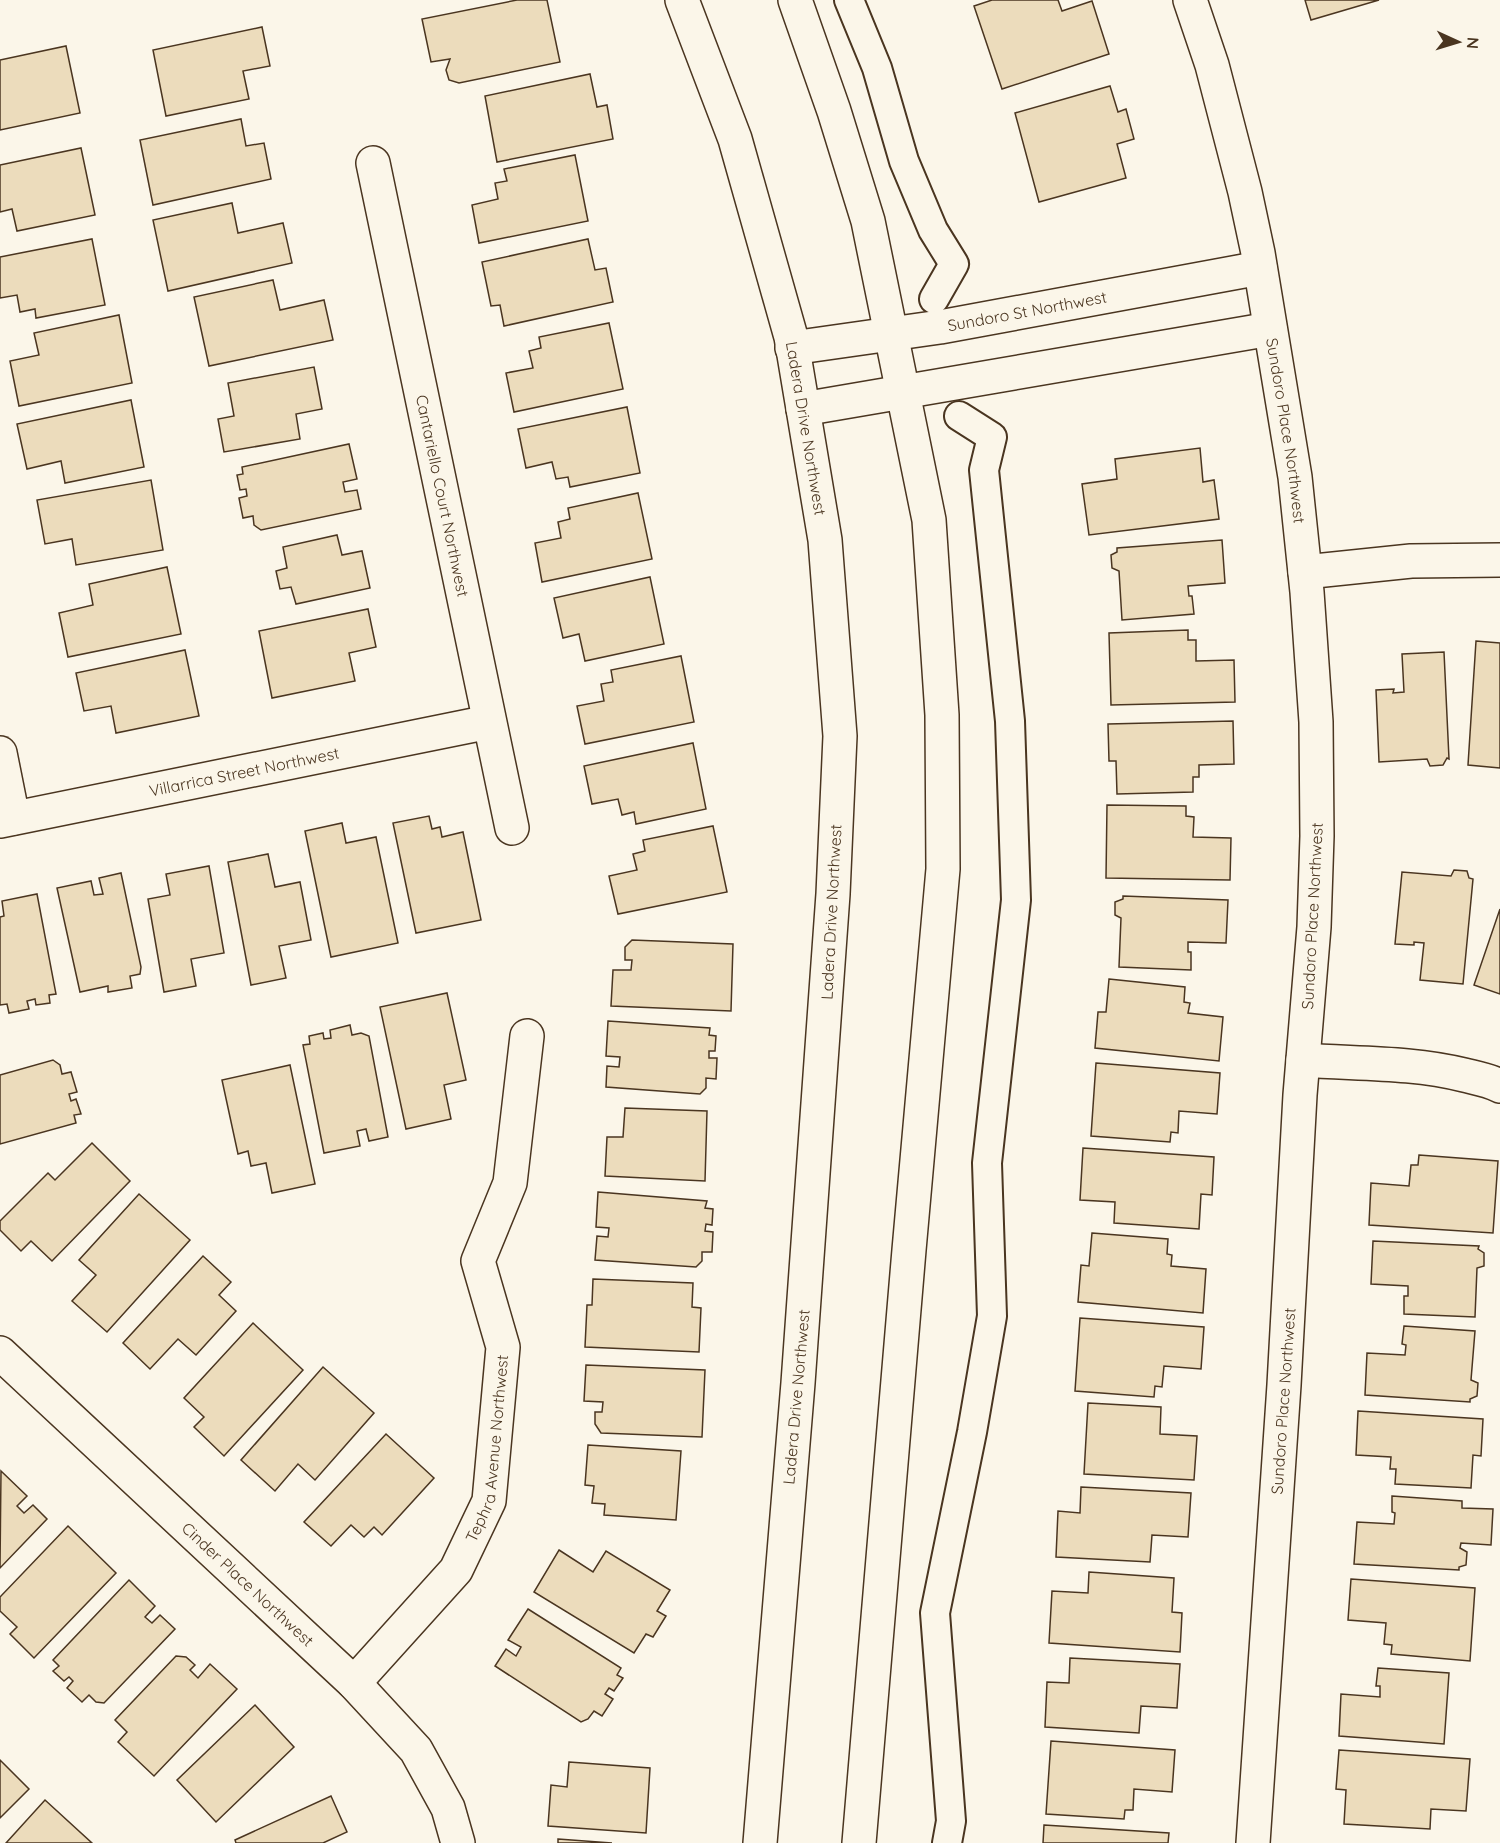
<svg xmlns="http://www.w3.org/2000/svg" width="1500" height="1843" viewBox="0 0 1500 1843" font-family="Quicksand,sans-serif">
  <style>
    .building { fill: #ecdcbc; stroke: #4a3520; stroke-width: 1.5 }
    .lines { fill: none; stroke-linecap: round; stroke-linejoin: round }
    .pedestrian-casing { stroke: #4a3520; stroke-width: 32 }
    .minor-casing { stroke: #4a3520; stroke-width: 36 }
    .secondary-casing { stroke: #4a3520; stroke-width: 36 }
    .pedestrian { stroke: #fbf6e9; stroke-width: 28 }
    .minor { stroke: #fbf6e9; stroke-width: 33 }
    .secondary { stroke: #fbf6e9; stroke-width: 33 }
    .labels { text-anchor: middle; stroke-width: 4.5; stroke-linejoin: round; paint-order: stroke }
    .street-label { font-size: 16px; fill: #4a3520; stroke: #fbf6e9 }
  </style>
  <rect width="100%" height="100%" fill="#fbf6e9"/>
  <!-- building -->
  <g class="building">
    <polygon points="517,0 547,0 560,62 459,83 449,80 446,70 450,59 431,62 422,19"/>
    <polygon points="992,0 1058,0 1062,11 1092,1 1109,54 1002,89 974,6"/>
    <polygon points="1305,0 1379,0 1311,20"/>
    <polygon points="262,27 270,66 243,71 249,99 166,116 153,50"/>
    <polygon points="66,46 80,113 0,130 0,60"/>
    <polygon points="590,74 597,107 607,105 613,139 497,162 485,96"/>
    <polygon points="1110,86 1118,112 1126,109 1134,139 1117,144 1126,178 1039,202 1015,113"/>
    <polygon points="241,119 246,146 264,143 271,179 153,205 140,140"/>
    <polygon points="81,148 95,215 17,231 12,209 0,212 0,165"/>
    <polygon points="575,155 588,221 479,243 472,205 498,199 495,183 507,181 504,169"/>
    <polygon points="232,203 238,233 283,223 292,263 168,291 153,220"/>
    <polygon points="92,239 105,305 36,318 35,309 20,312 17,295 0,298 0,257"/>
    <polygon points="588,239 595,270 606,268 613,302 504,326 500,305 491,306 482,262"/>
    <polygon points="273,280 280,310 324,300 333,340 209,366 194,297"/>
    <polygon points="119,315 132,383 19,406 10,361 39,355 34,333"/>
    <polygon points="609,323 623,389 514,412 506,373 533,368 529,351 541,348 539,337"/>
    <polygon points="314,367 322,409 296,414 300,439 224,452 218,419 234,416 228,383"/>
    <polygon points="131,400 144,467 65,483 61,461 27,469 17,424"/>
    <polygon points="627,407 640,473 570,487 568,477 556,479 552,462 526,468 518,429"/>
    <polygon points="349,444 357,479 343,482 345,492 357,490 361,509 261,530 254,525 253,516 243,518 239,498 247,496 246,489 240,490 237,475 243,474 242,467"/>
    <polygon points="1200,448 1203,482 1214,480 1219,519 1089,535 1082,484 1117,479 1115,459"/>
    <polygon points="151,480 163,550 76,565 72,539 45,544 37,500"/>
    <polygon points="638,493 652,559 542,582 535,543 561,538 558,522 570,519 568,508"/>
    <polygon points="337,535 342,555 362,551 370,588 296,604 291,587 280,589 276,571 287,568 283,547"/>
    <polygon points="1222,540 1225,583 1188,586 1189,596 1192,596 1194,614 1122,620 1119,571 1112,568 1111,555 1117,552 1117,548"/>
    <polygon points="167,567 181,634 68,657 59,613 93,605 89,584"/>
    <polygon points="650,577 664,644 585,661 579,634 563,638 554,598"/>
    <polygon points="368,609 376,647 349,653 355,681 272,698 259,631"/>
    <polygon points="1188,630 1188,640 1196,640 1196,661 1234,660 1235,702 1111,705 1109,633"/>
    <polygon points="1476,641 1500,643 1500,768 1468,765"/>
    <polygon points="185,650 199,716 116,733 111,706 84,711 76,673"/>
    <polygon points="1444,652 1449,759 1447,758 1443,765 1430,766 1427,759 1379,762 1376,690 1394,689 1393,693 1404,692 1402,654"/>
    <polygon points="681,656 694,722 585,744 577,706 604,701 601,684 613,682 611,670"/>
    <polygon points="1233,721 1234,764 1199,765 1199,777 1193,777 1193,792 1117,794 1116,761 1109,761 1108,724"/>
    <polygon points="693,743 706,809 636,824 634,812 622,815 618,799 592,804 584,766"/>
    <polygon points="1107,805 1186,806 1186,816 1194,817 1193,837 1231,838 1230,880 1106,878"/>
    <polygon points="429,816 432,829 440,827 442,837 463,832 481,920 416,933 393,823"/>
    <polygon points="342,823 346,843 376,837 398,943 331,957 305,831"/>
    <polygon points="713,826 727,892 618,914 609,876 637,870 633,854 645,851 643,840"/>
    <polygon points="268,854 275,887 300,882 311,940 279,946 286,978 251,985 228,862"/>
    <polygon points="209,866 224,953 191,959 196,986 164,992 148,899 170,895 166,874"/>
    <polygon points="1454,870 1467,871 1469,878 1473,879 1463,984 1420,980 1424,943 1414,942 1414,945 1395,944 1402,872 1451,876"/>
    <polygon points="121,873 141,967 140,974 130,976 132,988 108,992 108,986 80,992 57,888 91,881 94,895 103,894 99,878"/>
    <polygon points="37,894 56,994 49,995 50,1003 36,1005 35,999 27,1001 29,1009 9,1013 7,1004 0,1005 0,917 4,916 2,901"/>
    <polygon points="1123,896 1228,900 1226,943 1188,942 1188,952 1191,952 1191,970 1119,967 1121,918 1115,915 1115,902 1123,899"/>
    <polygon points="1500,909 1500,994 1474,985"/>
    <polygon points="632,940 733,944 731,1011 611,1006 613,970 631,970 632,960 625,960 625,947"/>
    <polygon points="1109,979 1185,987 1184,1002 1190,1003 1188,1013 1223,1017 1219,1061 1095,1048 1098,1012 1106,1012"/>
    <polygon points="447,993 466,1080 444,1085 451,1119 406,1129 380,1007"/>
    <polygon points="608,1021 710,1028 709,1035 716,1036 715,1051 709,1051 709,1058 717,1058 716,1079 706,1078 706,1088 700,1094 606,1087 607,1066 619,1067 620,1057 606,1056"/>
    <polygon points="350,1025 352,1035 361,1033 369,1036 388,1137 369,1141 366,1129 357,1131 360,1146 324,1153 303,1045 310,1044 309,1036 323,1033 324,1039 331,1038 330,1030"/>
    <polygon points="53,1060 60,1065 62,1074 71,1072 77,1092 69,1094 71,1101 76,1099 81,1114 74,1115 76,1123 0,1144 0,1075"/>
    <polygon points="1096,1063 1220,1073 1217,1114 1179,1111 1178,1133 1171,1132 1170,1142 1091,1136"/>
    <polygon points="290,1065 315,1184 272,1193 266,1163 251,1166 248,1151 238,1154 222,1080"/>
    <polygon points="625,1108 707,1111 705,1181 605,1176 607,1137 623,1137"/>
    <polygon points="92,1143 130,1181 52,1261 31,1241 21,1251 0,1230 0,1221 48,1173 55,1180"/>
    <polygon points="1083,1148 1214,1157 1212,1195 1201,1194 1199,1229 1114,1223 1115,1202 1080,1200"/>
    <polygon points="1419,1155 1498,1161 1493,1233 1369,1225 1371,1183 1409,1186 1411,1165 1418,1165"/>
    <polygon points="598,1192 707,1201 705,1208 713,1209 712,1225 706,1224 705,1231 713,1232 712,1252 702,1252 702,1261 696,1267 595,1260 597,1236 608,1237 609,1228 596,1227"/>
    <polygon points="139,1194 190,1240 107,1332 72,1301 96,1275 79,1260"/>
    <polygon points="1092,1233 1168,1239 1167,1254 1172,1255 1171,1266 1206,1269 1203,1313 1078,1302 1081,1265 1089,1266"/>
    <polygon points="1373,1241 1479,1246 1478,1249 1484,1253 1484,1266 1477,1268 1475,1317 1404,1314 1404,1296 1408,1296 1408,1286 1371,1284"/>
    <polygon points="203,1256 231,1282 219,1295 236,1311 196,1355 178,1339 150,1369 123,1343"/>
    <polygon points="593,1279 693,1283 692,1307 701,1308 699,1352 585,1347 587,1305 592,1305"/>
    <polygon points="1080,1318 1204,1327 1201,1369 1164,1366 1162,1387 1155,1386 1154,1397 1075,1391"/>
    <polygon points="253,1323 303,1370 224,1456 194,1427 204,1417 184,1398"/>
    <polygon points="1404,1326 1475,1331 1471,1380 1478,1383 1477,1396 1470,1399 1470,1402 1365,1395 1367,1353 1405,1355 1406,1345 1402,1344"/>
    <polygon points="586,1365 705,1370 702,1437 601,1433 595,1424 595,1412 602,1412 603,1402 584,1401"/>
    <polygon points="323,1367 374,1413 315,1480 298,1464 275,1491 241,1460"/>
    <polygon points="1088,1403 1161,1407 1160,1434 1197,1436 1194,1480 1084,1474"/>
    <polygon points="1358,1411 1483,1419 1481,1456 1473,1455 1471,1488 1395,1484 1396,1469 1390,1469 1391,1457 1356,1455"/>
    <polygon points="386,1434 434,1478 382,1535 374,1527 364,1537 351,1525 331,1546 304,1522"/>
    <polygon points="588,1445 681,1451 676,1520 604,1515 605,1504 592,1503 594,1486 585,1485"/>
    <polygon points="1,1471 27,1496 17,1506 24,1513 33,1505 47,1519 0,1568"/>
    <polygon points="1081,1487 1191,1493 1188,1537 1152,1535 1150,1562 1056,1557 1058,1511 1080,1513"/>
    <polygon points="1392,1496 1462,1501 1462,1508 1493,1509 1491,1545 1461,1543 1460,1548 1467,1552 1466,1565 1459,1567 1459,1570 1354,1564 1357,1522 1394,1524 1395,1513 1392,1512"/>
    <polygon points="68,1526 116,1573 34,1658 10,1634 17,1627 0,1611 0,1597"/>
    <polygon points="559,1550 593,1572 606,1551 670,1590 657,1611 666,1616 653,1637 646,1634 634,1653 534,1592"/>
    <polygon points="1089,1572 1174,1578 1172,1612 1182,1613 1180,1652 1049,1643 1052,1591 1088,1593"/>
    <polygon points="1351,1579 1475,1588 1470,1661 1391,1654 1392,1645 1384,1644 1386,1623 1348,1620"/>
    <polygon points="129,1580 155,1606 145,1617 152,1623 160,1615 175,1629 104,1703 96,1702 89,1695 82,1702 67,1688 73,1681 69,1677 64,1681 53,1671 59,1666 53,1660"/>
    <polygon points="528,1609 621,1668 617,1675 623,1678 614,1691 609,1688 605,1694 613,1699 602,1716 594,1711 588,1719 581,1722 495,1666 506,1649 516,1656 521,1647 508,1640"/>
    <polygon points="176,1656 186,1657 195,1665 190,1670 198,1678 210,1664 237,1689 154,1776 118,1742 127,1732 115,1720"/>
    <polygon points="1070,1658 1180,1664 1177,1708 1141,1706 1139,1733 1045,1727 1047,1682 1069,1683"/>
    <polygon points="1378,1668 1449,1673 1444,1744 1339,1736 1341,1694 1380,1697 1380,1686 1376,1686"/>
    <polygon points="255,1705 294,1747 216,1822 177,1780"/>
    <polygon points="1051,1741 1175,1750 1172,1792 1134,1789 1133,1810 1125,1810 1124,1819 1046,1814"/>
    <polygon points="1339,1750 1470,1759 1466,1811 1431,1809 1430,1829 1344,1824 1346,1790 1336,1789"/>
    <polygon points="0,1760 29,1789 0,1818"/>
    <polygon points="569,1762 650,1768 646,1833 548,1826 551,1785 567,1787"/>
    <polygon points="331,1796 347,1832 323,1843 236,1843 235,1840"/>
    <polygon points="45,1800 92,1843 6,1843"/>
    <polygon points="1044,1825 1169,1833 1168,1843 1043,1843"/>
    <polygon points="558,1839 612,1843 558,1843"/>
  </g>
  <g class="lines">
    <!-- pedestrian casing -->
    <g class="pedestrian-casing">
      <g id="pedestrian">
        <polyline points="849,0 877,68 904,161 933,230 954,264 934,299"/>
        <polyline points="947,1843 951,1821 935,1613 972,1432 992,1316 987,1163 1016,900 1010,721 984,470 992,437 959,416"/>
      </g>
    </g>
    <!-- minor casing -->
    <g class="minor-casing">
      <g id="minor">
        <path id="s1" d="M1190 0 1212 65 1245 192 1258 253 1295 477 1307 592 1316 722 1317 836 1314 927 1300 1095 1284 1385 1253 1843"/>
        <path id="s2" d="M373 163 512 828"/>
        <path id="s3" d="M792 348 940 327 1260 268"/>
        <polyline points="803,409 1270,329"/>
        <polyline points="1305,572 1411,561 1500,560"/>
        <polyline points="0,753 13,818"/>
        <path id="s4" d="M0 821 489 722"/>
        <path d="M1303 1060C1357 1064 1412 1062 1464 1075 1476 1078 1489 1080 1500 1086"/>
        <path id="s5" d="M0 1353 354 1683 416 1750 448 1808 458 1843"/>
        <path id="s6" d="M354 1683 456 1570 489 1501 503 1347 478 1261 510 1183 527 1036"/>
      </g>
    </g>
    <!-- secondary casing -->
    <g class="secondary-casing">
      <g id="secondary">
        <path id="s7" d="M682 0 735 139 791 337 825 540 840 736 833 894 798 1383 760 1843"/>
        <polyline points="795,0 834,111 868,221 929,520 942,715 943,869 909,1250 859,1843"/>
      </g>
    </g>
    <!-- pedestrian -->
    <use href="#pedestrian" class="pedestrian"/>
    <!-- minor -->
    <use href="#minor" class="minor"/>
    <!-- secondary -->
    <use href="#secondary" class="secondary"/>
  </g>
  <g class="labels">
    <!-- street labels -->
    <g class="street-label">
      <text dy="6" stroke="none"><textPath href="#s3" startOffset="238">Sundoro St Northwest</textPath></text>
      <text dy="6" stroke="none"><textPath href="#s7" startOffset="447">Ladera Drive Northwest</textPath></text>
      <text dy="6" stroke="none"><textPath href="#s1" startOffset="442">Sundoro Place Northwest</textPath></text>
      <text dy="6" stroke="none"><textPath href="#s2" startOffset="340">Cantariello Court Northwest</textPath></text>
      <text dy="6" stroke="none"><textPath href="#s4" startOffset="249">Villarrica Street Northwest</textPath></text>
      <text transform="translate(831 912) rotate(-87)" y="6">Ladera Drive Northwest</text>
      <text transform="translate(1312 916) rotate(-87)" y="6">Sundoro Place Northwest</text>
      <text transform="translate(796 1397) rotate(-85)" y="6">Ladera Drive Northwest</text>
      <text transform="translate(1283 1401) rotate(-86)" y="6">Sundoro Place Northwest</text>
      <text dy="6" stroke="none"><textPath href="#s6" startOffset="280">Tephra Avenue Northwest</textPath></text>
      <text dy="6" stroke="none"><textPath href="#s5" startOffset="339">Cinder Place Northwest</textPath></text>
    </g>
  </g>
  <!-- north arrow -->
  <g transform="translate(1458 42) rotate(94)" stroke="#fbf6e9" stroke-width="4.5" paint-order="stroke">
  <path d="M0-4.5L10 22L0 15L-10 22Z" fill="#4a3520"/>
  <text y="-9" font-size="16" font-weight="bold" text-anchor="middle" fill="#4a3520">N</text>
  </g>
</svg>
